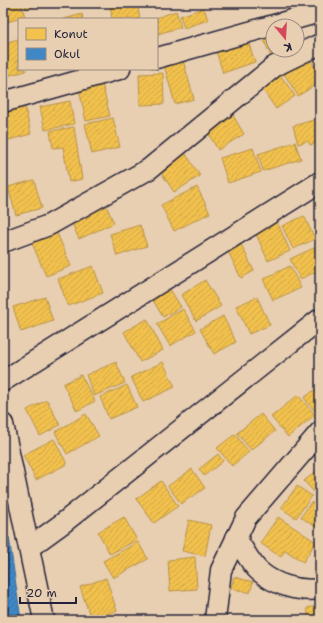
<svg xmlns="http://www.w3.org/2000/svg" width="323" height="623" viewBox="0 0 323 623" font-family="'Shantell Sans',sans-serif">
  <style>
    .homes { fill: url(#homes-hatch); stroke: #b49148 }
    .schools { fill: url(#schools-hatch); stroke: #36699c }
    .lines { fill: none; stroke-linecap: round; stroke-linejoin: round }
    .minor-casing { stroke: #22223b; stroke-width: 23 }
    .minor { stroke: #e9cfb1; stroke-width: 20 }
  </style>
  <defs>
    <pattern id="homes-hatch" width="6" height="6" patternUnits="userSpaceOnUse"><rect width="6" height="6" fill="#f2c14e"/><path d="M-1 1l2-2M0 6l6-6M5 7l2-2" fill="none" stroke="#cfa645"/></pattern>
    <pattern id="schools-hatch" width="6" height="6" patternUnits="userSpaceOnUse"><rect width="6" height="6" fill="#3f88c5"/><path d="M-1 1l2-2M0 6l6-6M5 7l2-2" fill="none" stroke="#346fa1"/></pattern>
  </defs>
  <rect width="100%" height="100%" fill="#e9cfb1"/>
  <filter id="ink" filterUnits="userSpaceOnUse"><feTurbulence type="fractalNoise" baseFrequency=".025" numOctaves="2"/><feDisplacementMap in="SourceGraphic" scale="8" xChannelSelector="R" yChannelSelector="G"/><feConvolveMatrix kernelMatrix="1 2 1 2 8 2 1 2 1" color-interpolation-filters="sRGB"/></filter>
  <g filter="url(#ink)">
    <!-- homes -->
    <g class="homes">
      <polygon points="3,3 21,3 25,17 3,23"/>
      <polygon points="25,3 45,3 26,9"/>
      <polygon points="117,3 137,3 140,19 112,19 110,4"/>
      <polygon points="204,8 208,20 184,28 180,16"/>
      <polygon points="176,11 181,27 158,34 157,19 153,19"/>
      <polygon points="82,14 83,19 64,19"/>
      <polygon points="273,30 273,50 288,50 271,57 262,35"/>
      <polygon points="19,39 19,69 26,69 26,71 3,77 3,43"/>
      <polygon points="248,41 255,62 223,73 216,51"/>
      <polygon points="181,53 194,99 175,104 162,58"/>
      <polygon points="306,53 320,75 320,82 298,96 281,69"/>
      <polygon points="277,70 295,96 276,109 258,83"/>
      <polygon points="163,73 164,104 140,105 139,74"/>
      <polygon points="101,80 110,116 86,121 78,85"/>
      <polygon points="70,101 74,124 45,130 40,107"/>
      <polygon points="24,103 31,134 5,141 3,132 3,108"/>
      <polygon points="231,112 244,134 218,150 205,128"/>
      <polygon points="113,118 120,147 92,154 85,124"/>
      <polygon points="320,118 320,142 310,145 308,141 298,144 293,126"/>
      <polygon points="74,127 82,179 69,182 63,147 53,148 50,131"/>
      <polygon points="295,142 301,159 263,171 258,154"/>
      <polygon points="253,148 261,172 228,183 220,158"/>
      <polygon points="184,151 200,176 174,192 158,168"/>
      <polygon points="34,180 42,208 16,215 8,187"/>
      <polygon points="197,187 210,213 174,231 161,205"/>
      <polygon points="104,201 114,223 79,239 69,217"/>
      <polygon points="304,216 315,239 293,249 282,226"/>
      <polygon points="275,217 290,251 268,261 253,227"/>
      <polygon points="140,225 147,246 117,256 110,234"/>
      <polygon points="57,233 71,266 46,276 32,243"/>
      <polygon points="239,240 254,271 241,278 226,247"/>
      <polygon points="318,246 320,251 320,270 300,279 290,259"/>
      <polygon points="93,266 103,293 68,306 58,279"/>
      <polygon points="290,266 301,288 273,300 263,279"/>
      <polygon points="205,280 221,306 196,321 181,295"/>
      <polygon points="168,286 181,307 163,317 151,297"/>
      <polygon points="45,297 53,321 21,332 13,307"/>
      <polygon points="257,297 270,325 249,334 236,306"/>
      <polygon points="183,309 196,331 170,346 157,324"/>
      <polygon points="223,316 236,342 214,354 200,329"/>
      <polygon points="147,319 163,350 140,362 124,332"/>
      <polygon points="116,362 125,383 94,396 86,375"/>
      <polygon points="163,362 175,387 143,402 131,377"/>
      <polygon points="81,375 95,401 77,411 63,384"/>
      <polygon points="127,385 137,407 109,419 100,397"/>
      <polygon points="320,386 320,410 316,413 304,398"/>
      <polygon points="298,395 315,415 288,437 271,417"/>
      <polygon points="47,400 60,425 40,436 27,410"/>
      <polygon points="86,414 99,436 67,454 55,432"/>
      <polygon points="261,414 275,431 251,450 237,433"/>
      <polygon points="235,434 249,452 232,466 217,448"/>
      <polygon points="54,439 67,464 36,480 23,455"/>
      <polygon points="218,454 223,461 204,476 199,469"/>
      <polygon points="320,468 320,487 314,492 304,481"/>
      <polygon points="192,469 205,488 181,504 168,486"/>
      <polygon points="3,481 6,481 9,505 3,506"/>
      <polygon points="161,481 178,506 154,523 136,499"/>
      <polygon points="297,486 312,496 296,518 281,508"/>
      <polygon points="311,502 320,508 320,530 301,517"/>
      <polygon points="124,517 137,540 110,554 98,532"/>
      <polygon points="278,517 316,542 303,562 285,550 281,557 260,543"/>
      <polygon points="189,520 211,525 205,556 182,551"/>
      <polygon points="138,542 148,559 113,578 103,561"/>
      <polygon points="195,557 197,589 170,591 168,560"/>
      <polygon points="234,577 253,582 250,593 231,588"/>
      <polygon points="106,578 117,611 91,619 80,587"/>
      <polygon points="320,605 320,620 309,620 307,608"/>
    </g>
    <!-- schools -->
    <polygon class="schools" points="9,537 21,620 3,620 3,538"/>
    <g class="lines">
      <!-- minor casing -->
      <g class="minor-casing">
        <g id="minor">
          <polyline points="157,58 320,12"/>
          <polyline points="3,102 120,69"/>
          <polyline points="3,242 49,225 149,169 275,66 320,44"/>
          <polyline points="3,381 320,182"/>
          <polyline points="3,424 44,620"/>
          <path d="M236 538C243 548 250 563 259 571 275 585 299 592 320 589"/>
          <polyline points="30,547 63,523 320,319"/>
          <polyline points="215,620 221,570 246,518 320,432"/>
        </g>
      </g>
      <!-- minor -->
      <use href="#minor" class="minor"/>
    </g>
  </g>
  <!-- margin -->
  <rect width="323" height="623" fill="none" stroke="#e9cfb1" stroke-width="16"/>
  <rect x="8" y="8" width="307" height="607" fill="none" stroke="#22223b" stroke-width="1.5" filter="url(#ink)"/>
  <!-- legend -->
  <rect x="18" y="18" width="140" height="52" fill="#e9cfb1" stroke="#998a82"/>
  <rect x="26" y="28" width="20" height="12" fill="#f2c14e" stroke="#998a82"/>
  <text x="54" y="38" font-size="12" fill="#22223b">Konut</text>
  <rect x="26" y="48" width="20" height="12" fill="#3f88c5" stroke="#998a82"/>
  <text x="54" y="58" font-size="12" fill="#22223b">Okul</text>
  <!-- north arrow -->
  <g transform="translate(285 38) rotate(162)"><circle r="19" fill="#e9cfb1" stroke="#998a82"/>
  <path d="M0-3L7 15L0 10L-7 15Z" fill="#d1495b"/>
  <text y="-6" font-size="11" font-weight="bold" text-anchor="middle" fill="#22223b">K</text>
  </g>
  <!-- scale -->
  <path d="M20 597v6h56v-6" fill="none" stroke="#22223b" stroke-width="2"/>
  <text x="26" y="597" font-size="12" fill="#22223b" stroke="#e9cfb1" stroke-width="3" paint-order="stroke">20 m</text>
</svg>
